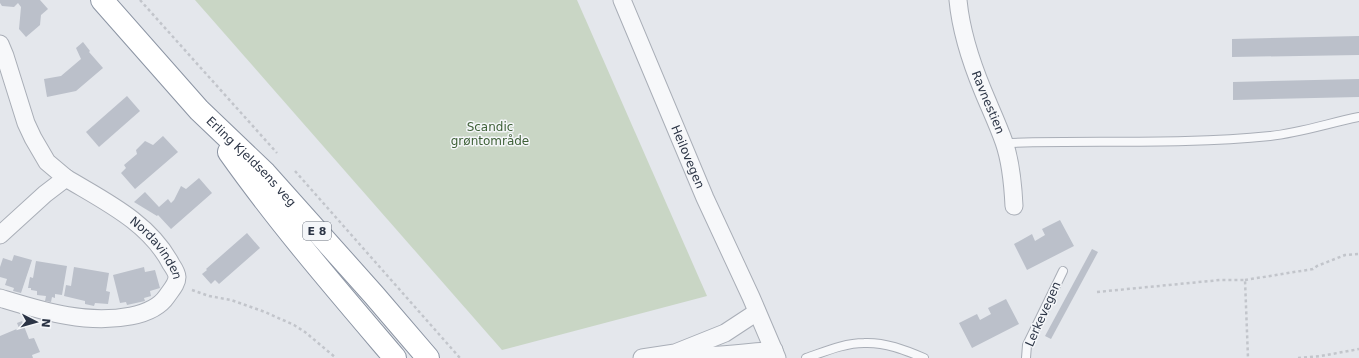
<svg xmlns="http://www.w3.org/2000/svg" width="1359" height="358" viewBox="0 0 1359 358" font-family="'DejaVu Sans',sans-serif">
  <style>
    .green { fill: #c9d6c5 }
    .building { fill: #bbc0ca }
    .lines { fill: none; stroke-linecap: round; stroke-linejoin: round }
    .service-casing { stroke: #a9aeb7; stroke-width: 10 }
    .minor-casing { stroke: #a9aeb7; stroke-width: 19 }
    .trunk-casing { stroke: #8b94a3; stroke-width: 24 }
    .path { stroke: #c2c5cb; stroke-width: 2.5; stroke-dasharray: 3 3; stroke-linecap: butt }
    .service { stroke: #f7f8fa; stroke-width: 8 }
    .minor { stroke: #f7f8fa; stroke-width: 17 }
    .trunk { stroke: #fff; stroke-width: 22 }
    .labels { text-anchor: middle; stroke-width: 3; stroke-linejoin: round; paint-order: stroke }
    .shield { fill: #f4f6f9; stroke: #676e7b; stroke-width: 1 }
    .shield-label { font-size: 11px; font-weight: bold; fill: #2b3445 }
    .street-label { font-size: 12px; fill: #2b3445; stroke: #f4f6f9 }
    .park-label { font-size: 12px; fill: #3f6138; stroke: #f4f6f9 }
  </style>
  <rect width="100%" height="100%" fill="#e4e7ec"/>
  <!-- green -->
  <polygon class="green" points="195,0 577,0 707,296 502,350"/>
  <!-- building -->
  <g class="building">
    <polygon points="0,0 40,0 48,9 41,15 40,25 26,37 19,29 21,7 18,3 14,7 2,6 0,3"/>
    <polygon points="1359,36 1359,55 1232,57 1232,39"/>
    <polygon points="83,42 90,51 89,52 103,68 76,91 47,97 44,79 61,76 81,59 76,48"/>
    <polygon points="1359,79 1359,97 1233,100 1233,82"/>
    <polygon points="127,96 140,111 99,147 86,132"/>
    <polygon points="163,136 178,152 135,189 121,173 126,168 124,165 137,154 136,150 145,141 153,145"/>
    <polygon points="199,178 212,193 171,229 158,215 157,216 134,202 145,192 159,207 168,199 171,203 174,200 181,186 186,189"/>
    <polygon points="1060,220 1074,246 1027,270 1014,244 1032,234 1035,241 1045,235 1042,229"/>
    <polygon points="247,233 260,248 219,284 215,280 211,284 202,274 207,270 206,269"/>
    <polygon points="1092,249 1098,252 1051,339 1045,336"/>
    <polygon points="14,255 32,260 21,293 13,291 14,288 5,285 7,279 0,277 0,267 3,258 12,261"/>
    <polygon points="36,261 67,266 62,295 55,294 55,298 52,297 51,302 45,301 46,296 37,295 37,291 31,290 31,288 28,288 30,277 33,278"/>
    <polygon points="74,267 109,273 106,291 110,292 108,304 95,303 94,306 85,304 85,301 64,296 66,285 71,286"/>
    <polygon points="144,267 145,272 155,270 160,288 150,291 151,296 144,298 145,301 127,305 126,302 120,303 113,275"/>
    <polygon points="1006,299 1019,324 972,348 959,323 977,314 980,320 991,314 988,308"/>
    <polygon points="22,321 29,339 34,338 40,352 32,355 33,358 0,358 0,336 19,328 17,323"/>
  </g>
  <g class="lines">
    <!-- service casing -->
    <g class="service-casing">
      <g id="service">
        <path d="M1005 143C1093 140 1181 145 1270 136 1300 133 1329 123 1359 117"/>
        <path d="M806 358C824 352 844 343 864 343 885 342 905 350 924 358"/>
        <polyline points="1026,358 1027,345 1063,271"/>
      </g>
    </g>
    <!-- minor casing -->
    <g class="minor-casing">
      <g id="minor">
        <path id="s1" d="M622 0 705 198 751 297 777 358"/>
        <path id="s2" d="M958 0C961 32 971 62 983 91 990 108 998 125 1004 142 1011 162 1013 185 1014 206"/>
        <polyline points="0,44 5,56 26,123 33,138 47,162 66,178"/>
        <path id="s3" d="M0 235 45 194 66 178C104 201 149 222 171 264 173 267 177 273 177 277 177 284 171 290 167 296 159 308 146 313 131 316 86 325 43 311 0 298"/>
        <path d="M678 354C709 358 742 353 774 350"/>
        <polyline points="642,358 675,353 725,333 757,312"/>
      </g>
    </g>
    <!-- trunk casing -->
    <g class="trunk-casing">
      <g id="trunk">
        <path id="s4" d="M102 0 199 110 265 173 374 295 428 358"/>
        <path d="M229 152C280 224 338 291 395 358"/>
      </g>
    </g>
    <!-- path -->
    <g class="path">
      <polyline points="140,0 277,153"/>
      <polyline points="295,171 460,358"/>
      <polyline points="1245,280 1313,269 1317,266 1345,255 1359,254"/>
      <polyline points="192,290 209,296 231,300 265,312 294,325 305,332 336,358"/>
      <polyline points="1097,292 1220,280 1245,280 1248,358"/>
      <polyline points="1298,358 1321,356 1359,349"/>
    </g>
    <!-- service -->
    <use href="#service" class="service"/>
    <!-- minor -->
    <use href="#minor" class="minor"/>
    <!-- trunk -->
    <use href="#trunk" class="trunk"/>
  </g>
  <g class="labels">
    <!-- shield labels -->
    <rect class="shield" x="303" y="222" width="28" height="18" rx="3"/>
    <g class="shield-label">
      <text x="317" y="235">E 8</text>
    </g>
    <!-- street labels -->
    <g class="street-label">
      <text dy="4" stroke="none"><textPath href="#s2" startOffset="107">Ravnestien</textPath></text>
      <text dy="4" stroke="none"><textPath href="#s1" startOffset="170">Heilovegen</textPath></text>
      <text dy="4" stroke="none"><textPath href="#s4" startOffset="220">Erling Kjeldsens veg</textPath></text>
      <text dy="4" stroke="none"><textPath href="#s3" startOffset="203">Nordavinden</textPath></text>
      <text transform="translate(1043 314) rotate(-66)" y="4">Lerkevegen</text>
    </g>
    <!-- park labels -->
    <g class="park-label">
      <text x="490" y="131">Scandic<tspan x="490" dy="14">grøntområde</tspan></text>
    </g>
  </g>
  <!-- north arrow -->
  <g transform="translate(36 322) rotate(96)" stroke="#f4f6f9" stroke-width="3" paint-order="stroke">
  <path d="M0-3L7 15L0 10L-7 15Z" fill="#2b3445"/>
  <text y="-6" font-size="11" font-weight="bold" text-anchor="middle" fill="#2b3445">N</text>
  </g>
</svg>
